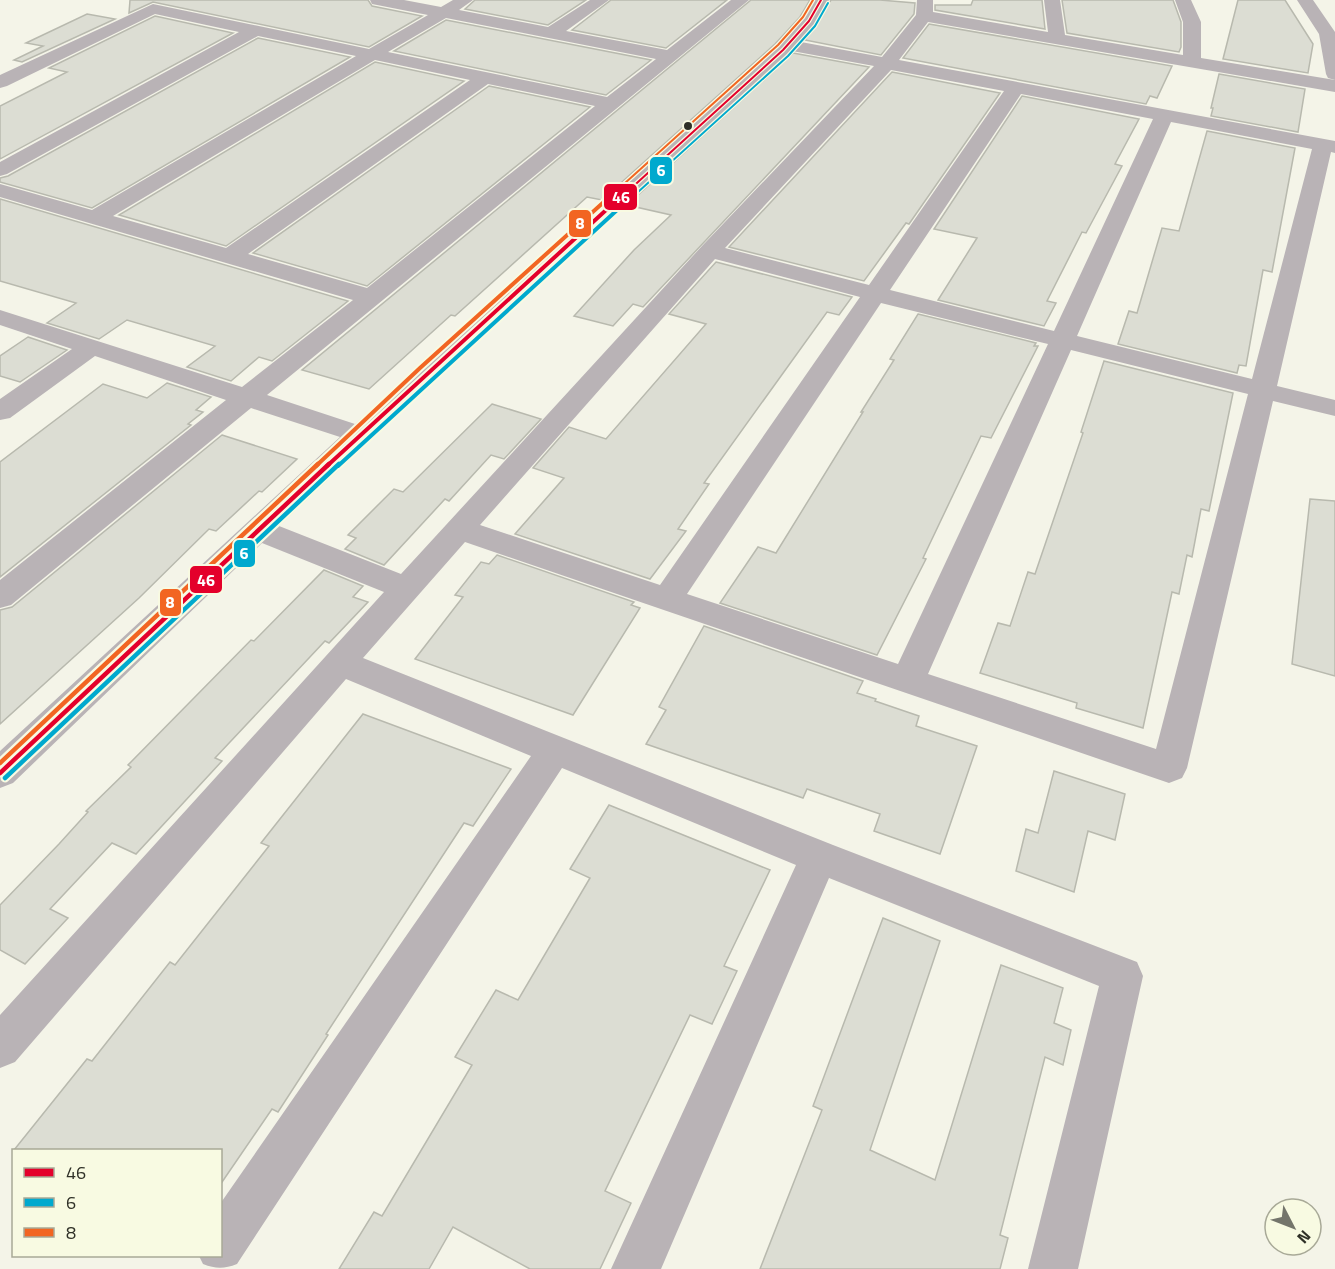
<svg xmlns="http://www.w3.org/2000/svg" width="1335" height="1269" viewBox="0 0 1335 1269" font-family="'Titillium Web',sans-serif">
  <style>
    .building { fill: #dcddd3; stroke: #b8b9ae; stroke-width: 1.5 }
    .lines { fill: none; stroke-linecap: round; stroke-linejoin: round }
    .minor { fill: #b9b3b6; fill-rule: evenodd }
    .bus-1-far2-casing { stroke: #f8fae2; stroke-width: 4.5 }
    .bus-1-far1-casing { stroke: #f8fae2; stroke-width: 8 }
    .bus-1-casing { stroke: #f8fae2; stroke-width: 9 }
    .bus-2-far2-casing { stroke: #f8fae2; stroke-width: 4.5 }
    .bus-2-far1-casing { stroke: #f8fae2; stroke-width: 8 }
    .bus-2-casing { stroke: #f8fae2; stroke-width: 9 }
    .bus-3-far2-casing { stroke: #f8fae2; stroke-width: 4.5 }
    .bus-3-far1-casing { stroke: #f8fae2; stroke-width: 8 }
    .bus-3-casing { stroke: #f8fae2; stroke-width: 9 }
    .bus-1-far2 { stroke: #e4002b; stroke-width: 2 }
    .bus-1-far1 { stroke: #e4002b; stroke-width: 4 }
    .bus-1 { stroke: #e4002b; stroke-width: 4.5 }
    .bus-2-far2 { stroke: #00a9ce; stroke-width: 2 }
    .bus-2-far1 { stroke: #00a9ce; stroke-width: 4 }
    .bus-2 { stroke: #00a9ce; stroke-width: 4.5 }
    .bus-3-far2 { stroke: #f26522; stroke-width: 2 }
    .bus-3-far1 { stroke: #f26522; stroke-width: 4 }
    .bus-3 { stroke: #f26522; stroke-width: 4.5 }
    .bus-dot { fill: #2f3027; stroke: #f8fae2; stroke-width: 2 }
    .line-badge { stroke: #f8fae2; stroke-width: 2 }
    .badge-label { font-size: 16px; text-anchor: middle; font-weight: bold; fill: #fff }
  </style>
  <rect width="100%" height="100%" fill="#f4f4e8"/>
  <!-- building -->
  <g class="building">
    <polygon points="130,0 368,0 372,6 422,16 369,47 153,2 129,13"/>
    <polygon points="475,0 586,0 548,25 465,9"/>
    <polygon points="611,0 727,0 666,48 572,30"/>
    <polygon points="751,0 810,0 800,17 775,44 602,200 587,197 455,316 451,315 369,389 302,370"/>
    <polygon points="831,0 880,0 915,3 914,14 881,55 805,40"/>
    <polygon points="973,0 1042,0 1045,29 935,10 935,5 971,5"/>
    <polygon points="1062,0 1173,0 1181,22 1181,47 1179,52 1067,33"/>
    <polygon points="1238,0 1285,0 1313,44 1308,73 1223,59"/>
    <polygon points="87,14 115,19 22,62 14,60 43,46 26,43"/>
    <polygon points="155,16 233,33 0,159 0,106 67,72 49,68"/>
    <polygon points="446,20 651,60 606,95 394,51"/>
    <polygon points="929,24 1172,66 1157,98 1150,96 1146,104 903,58"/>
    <polygon points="258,38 350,57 92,208 0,182 0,178 8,176"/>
    <polygon points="793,53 869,67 643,307 633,304 613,326 574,316 634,250 671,215 627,205"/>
    <polygon points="375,62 464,81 226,246 119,215"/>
    <polygon points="892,72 1000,93 909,224 906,223 864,281 729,247"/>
    <polygon points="1219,74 1305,89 1298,132 1211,116 1213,108 1211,108"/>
    <polygon points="489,86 590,107 367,286 253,253"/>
    <polygon points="1022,96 1139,119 1115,164 1122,166 1086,233 1082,232 1047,301 1056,303 1044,326 938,300 977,238 934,229"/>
    <polygon points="1207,131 1295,148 1272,272 1263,270 1246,366 1239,365 1237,373 1118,344 1129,311 1137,313 1162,228 1179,231"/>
    <polygon points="0,199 348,301 272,361 259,357 231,381 187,367 215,346 127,320 99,339 47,323 76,303 0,281"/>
    <polygon points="716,262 852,297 839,315 827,312 704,483 709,484 678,529 686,531 650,579 515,534 564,478 533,468 569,427 606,439 706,324 669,314"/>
    <polygon points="918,314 1036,343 1034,346 1038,346 991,438 981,436 923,558 926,559 877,655 720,603 758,547 776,553 863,412 861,412 894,360 890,359"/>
    <polygon points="28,337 67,350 20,382 0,376 0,356"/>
    <polygon points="1104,361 1233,393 1209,511 1201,509 1192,557 1187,555 1179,594 1172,592 1143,728 1076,708 1077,703 980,673 998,623 1010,626 1028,572 1035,574 1083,433 1081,432"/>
    <polygon points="167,383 211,397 196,410 203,412 188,424 191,425 0,577 0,462 103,384 147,398"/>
    <polygon points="492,404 541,419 504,459 491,455 449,501 445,499 384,565 345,549 356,538 348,535 394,489 403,492"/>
    <polygon points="222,435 297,459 262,492 259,491 216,531 209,529 139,598 0,724 0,610 12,607"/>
    <polygon points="1310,499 1335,501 1335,676 1292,664"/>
    <polygon points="497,555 634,602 631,605 640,608 573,715 415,659 463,597 455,595 481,562 489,564"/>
    <polygon points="324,570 363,586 353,597 368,602 329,643 325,641 215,758 222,761 136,854 112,843 50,909 68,918 25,964 0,950 0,905 59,844 88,812 86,811 131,767 128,765 251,640 254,641"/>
    <polygon points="704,626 863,681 857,693 876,699 875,701 919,716 916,726 977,746 940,854 874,831 880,814 807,789 803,798 646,744 666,710 659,707"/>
    <polygon points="363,714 511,769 473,826 464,823 326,1034 328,1035 278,1112 272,1109 220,1185 220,1150 14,1150 87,1059 92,1061 170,962 175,965 269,846 261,843"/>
    <polygon points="1054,771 1125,794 1115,840 1088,831 1074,892 1016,871 1026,829 1038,833"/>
    <polygon points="609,805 770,870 724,966 737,971 712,1024 690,1015 605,1191 631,1203 600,1269 530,1269 453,1227 429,1269 339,1269 374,1212 382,1216 472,1065 455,1057 496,990 518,1000 590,878 570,869"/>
    <polygon points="883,918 940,941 870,1150 935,1180 1001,965 1063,988 1054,1023 1071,1030 1063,1065 1045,1057 1000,1235 1008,1238 1000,1269 760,1269 822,1110 813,1106"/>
  </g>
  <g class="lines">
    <!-- minor -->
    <g class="minor">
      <path d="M370 0H404L441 7 453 0H473L459 10 548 27 590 0H609L566 31 667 50 731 0H749L267 395 355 424 777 46 802 18 813 0H829L817 21 801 42 882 57 916 15 917 0H933V12L1048 32 1044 0H1060L1065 35 1183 55V22L1175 0H1191L1201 22V58L1335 80V92L928 22 899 60 1335 141V153L1331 152 1277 386 1335 400V416L1273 401 1187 768 1182 778 1169 783 465 542 363 658 833 845 1137 962 1143 976 1078 1269H1028L1099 986 829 878 661 1269H611L796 865 562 768 237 1264C224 1269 216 1269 203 1264L199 1256H220V1204L531 756 346 679 15 1062 0 1068V1015L384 592 262 543 13 783 0 788V751L340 437 251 408 11 605 0 608V580L226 400 95 356 10 418 0 420V399L72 349 0 325V310L242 387 353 300 0 197V184L92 210 356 56 258 36 7 174 0 176V162L239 32 155 14 7 86 0 88V75L153 4 369 49 428 15 372 4ZM446 18 656 59 607 97 388 52ZM792 51 874 66 702 246 401 574 279 526 506 313ZM375 60 470 80 226 248 113 216ZM891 70 1004 91 869 285 725 248ZM488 84 595 106 367 288 248 254ZM1021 94 1153 119 1054 331 890 290ZM1171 122 1312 149 1252 379 1077 336ZM715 259 860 297 660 585 480 525ZM881 303 1048 344 898 664 687 594ZM1071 350 1248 394 1156 749 928 674Z"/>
      <polygon points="1297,0 1313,0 1335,32 1335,80 1328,78 1326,74 1319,34"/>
    </g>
    <!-- bus-1-far2 casing -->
    <g class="bus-1-far2-casing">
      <polyline id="bus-1-far2" points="616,202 783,50 809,21 821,0"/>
    </g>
    <!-- bus-1-far1 casing -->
    <g class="bus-1-far1-casing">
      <polyline id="bus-1-far1" points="327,466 617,200"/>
    </g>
    <!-- bus-1 casing -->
    <g class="bus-1-casing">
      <polyline id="bus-1" points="0,773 329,464"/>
    </g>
    <!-- bus-2-far2 casing -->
    <g class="bus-2-far2-casing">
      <polyline id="bus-2-far2" points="627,202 788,56 815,26 828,3"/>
    </g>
    <!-- bus-2-far1 casing -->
    <g class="bus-2-far1-casing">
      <polyline id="bus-2-far1" points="338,466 628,200"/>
    </g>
    <!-- bus-2 casing -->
    <g class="bus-2-casing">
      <polyline id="bus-2" points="5,778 339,464"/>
    </g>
    <!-- bus-3-far2 casing -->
    <g class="bus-3-far2-casing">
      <polyline id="bus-3-far2" points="604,202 778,45 803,17 813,0"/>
    </g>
    <!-- bus-3-far1 casing -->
    <g class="bus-3-far1-casing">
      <polyline id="bus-3-far1" points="316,466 420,368 606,200"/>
    </g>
    <!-- bus-3 casing -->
    <g class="bus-3-casing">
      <polyline id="bus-3" points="0,763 318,464"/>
    </g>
    <!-- bus-1-far2 -->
    <use href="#bus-1-far2" class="bus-1-far2"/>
    <!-- bus-1-far1 -->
    <use href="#bus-1-far1" class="bus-1-far1"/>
    <!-- bus-1 -->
    <use href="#bus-1" class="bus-1"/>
    <!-- bus-2-far2 -->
    <use href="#bus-2-far2" class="bus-2-far2"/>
    <!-- bus-2-far1 -->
    <use href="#bus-2-far1" class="bus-2-far1"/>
    <!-- bus-2 -->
    <use href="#bus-2" class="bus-2"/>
    <!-- bus-3-far2 -->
    <use href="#bus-3-far2" class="bus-3-far2"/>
    <!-- bus-3-far1 -->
    <use href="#bus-3-far1" class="bus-3-far1"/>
    <!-- bus-3 -->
    <use href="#bus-3" class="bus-3"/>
  </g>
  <!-- markers -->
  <circle class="bus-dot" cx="688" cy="126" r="5"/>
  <g class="line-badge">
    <rect x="649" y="156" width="24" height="29" rx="6" fill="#00a9ce"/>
    <rect x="603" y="183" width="35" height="28" rx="6" fill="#e4002b"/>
    <rect x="568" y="209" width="24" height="29" rx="6" fill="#f26522"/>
    <rect x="233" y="539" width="23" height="29" rx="6" fill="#00a9ce"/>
    <rect x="189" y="565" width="34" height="29" rx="6" fill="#e4002b"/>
    <rect x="159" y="588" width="23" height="29" rx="6" fill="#f26522"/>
  </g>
  <g class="badge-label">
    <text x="661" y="176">6</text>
    <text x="621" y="203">46</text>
    <text x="580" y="229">8</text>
    <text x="244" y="559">6</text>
    <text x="206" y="586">46</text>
    <text x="170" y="608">8</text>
  </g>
  <!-- legend -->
  <rect x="12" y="1149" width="210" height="108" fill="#f8fae2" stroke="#a8a997" stroke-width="1.5"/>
  <rect x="24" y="1168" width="30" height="9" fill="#e4002b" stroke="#a8a997" stroke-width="1.5"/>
  <text x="66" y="1179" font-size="18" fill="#2f3027">46</text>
  <rect x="24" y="1198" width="30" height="9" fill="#00a9ce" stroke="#a8a997" stroke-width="1.5"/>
  <text x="66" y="1209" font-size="18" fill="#2f3027">6</text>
  <rect x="24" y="1228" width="30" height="9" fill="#f26522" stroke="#a8a997" stroke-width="1.5"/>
  <text x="66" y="1239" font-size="18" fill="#2f3027">8</text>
  <!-- north arrow -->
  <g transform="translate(1293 1227) rotate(132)"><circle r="28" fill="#f8fae2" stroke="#a8a997" stroke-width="1.5"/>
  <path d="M0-4.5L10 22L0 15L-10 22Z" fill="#74756b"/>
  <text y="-9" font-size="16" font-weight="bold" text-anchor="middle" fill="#2f3027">N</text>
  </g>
</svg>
